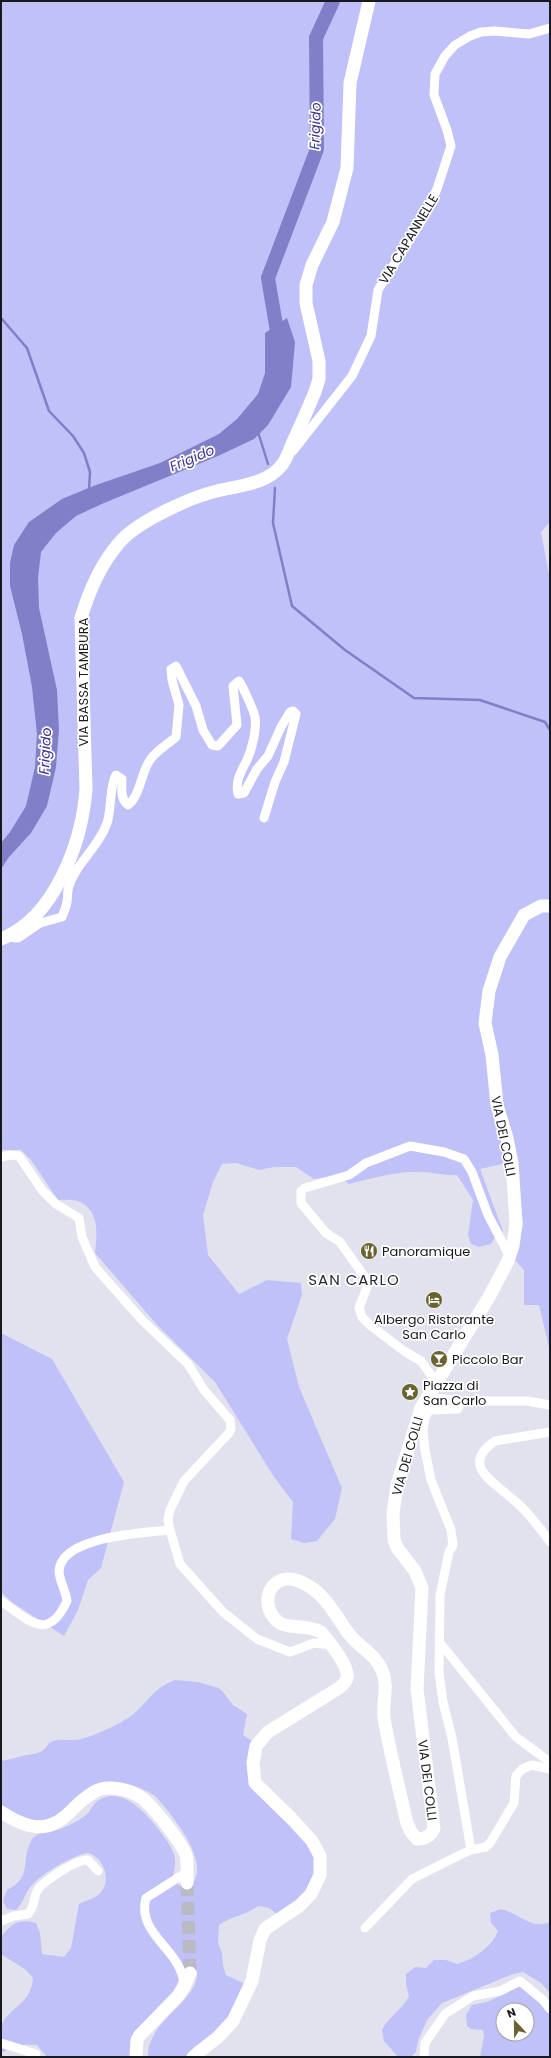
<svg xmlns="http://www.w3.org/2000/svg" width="551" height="2058" viewBox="0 0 551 2058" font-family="Poppins,sans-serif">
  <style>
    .green { fill: #bfc1f8; fill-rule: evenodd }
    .water { fill: #807fc7 }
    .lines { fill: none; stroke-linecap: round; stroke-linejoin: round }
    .stream { stroke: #807fc7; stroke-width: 2.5 }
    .river { stroke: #807fc7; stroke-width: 14 }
    .secondary-tunnel { stroke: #babac5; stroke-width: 13; stroke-dasharray: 13 6; stroke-linecap: butt }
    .street { stroke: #fff; stroke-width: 9 }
    .secondary { stroke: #fff; stroke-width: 13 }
    .labels { text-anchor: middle; stroke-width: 3.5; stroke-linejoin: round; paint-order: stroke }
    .street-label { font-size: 13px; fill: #18181d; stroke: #fff }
    .poi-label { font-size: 13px; fill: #18181d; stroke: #fff; text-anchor: start }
    .water-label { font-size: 14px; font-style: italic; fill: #40368c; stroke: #fff }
    .quarter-label { font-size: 15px; letter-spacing: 1px; fill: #292933; stroke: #fff }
  </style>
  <rect width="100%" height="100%" fill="#e2e2ef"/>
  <!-- green -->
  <g class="green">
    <path d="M1 1H550V522L541 532 550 580V1352L539 1305H524V1270L514 1259 523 1225 516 1161 480 1169 503 1231 495 1237 491 1244 479 1247 471 1244 468 1235 473 1200 457 1175C442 1176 429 1171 414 1172 392 1172 370 1179 349 1184L337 1175 314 1179 296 1167H274L259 1170 236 1163 222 1164 213 1182 203 1215 208 1255 239 1294 267 1280 301 1283 302 1295 287 1339 299 1387 342 1488 335 1519 317 1541 304 1543 291 1539 293 1502 274 1477 215 1382 158 1326 95 1253C97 1234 100 1212 80 1202 74 1199 64 1200 58 1200L31 1160 21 1150H1Z"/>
    <polygon points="1,1333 52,1359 124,1482 101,1568 88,1580 78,1610 64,1636 13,1603 1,1592"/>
    <path d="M175 1680 198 1682 219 1688 223 1692 233 1705 247 1714 243 1735 252 1741 257 1749 255 1779 313 1849 316 1873 301 1898 277 1914 269 1908 258 1906C245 1916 231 1916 219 1925L218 1943 222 1953 223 1965 226 1975 247 1985 224 2027 194 2047 187 2057H148C147 2019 201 2001 197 1970L192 1968 184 1969 173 1992 137 2029 131 2057H47L37 2045C22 2043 14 2046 1 2053 1 2046 0 2035 1 2028 6 2007 31 2007 33 1978L26 1970 1 1954V1937C11 1924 19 1918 36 1923L40 1933 42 1954 64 1957 71 1948 79 1904C84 1901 93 1899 98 1895 113 1884 105 1857 88 1853 82 1852 62 1863 57 1866 47 1872 32 1882 27 1892 22 1901 23 1903 16 1910L7 1909 3 1901 7 1890C33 1877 20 1863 31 1841 36 1830 53 1833 63 1828 72 1824 81 1820 89 1812 91 1809 93 1805 96 1802 121 1782 149 1816 162 1834 174 1850 179 1859 172 1878L180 1886 191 1885C202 1873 196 1859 191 1846 184 1831 168 1810 157 1798 149 1789 115 1778 103 1783 97 1785 91 1791 86 1795 53 1820 37 1834 1 1804V1761C9 1760 14 1758 22 1756 29 1754 35 1755 42 1751 46 1749 47 1744 51 1742 60 1737 71 1742 81 1739 91 1737 113 1727 123 1721 145 1710 148 1690 175 1680Z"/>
    <path d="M501 1909C521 1914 530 1930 550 1922V1993L541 1983 523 1972 513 1974 442 2003 427 2020 418 2041 416 2052 411 2057H398L384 2041 382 2030C389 2016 402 2010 409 1996L406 1985V1974L415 1967 426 1968 434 1960H446L457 1964C474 1959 491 1948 498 1931L491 1923 490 1913Z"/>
    <path d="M521 1986 550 2012V2057H480L484 2036 483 2030 471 2029 467 2026 466 2015 472 2005 487 2002ZM503 2010H527V2034H503Z"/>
  </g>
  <!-- water -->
  <polygon class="water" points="287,318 295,342 291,387 268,425 254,439 218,456 104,503 76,516 56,533 41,552 38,578 39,608 57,690 59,730 56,767 47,806 31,833 9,857 1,869 1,843 10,832 26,806 35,767 37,734 32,687 22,634 10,586 10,563 14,545 29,522 62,499 96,485 160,463 219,434 237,419 258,394 265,373 265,333"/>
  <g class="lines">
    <!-- stream -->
    <g class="stream">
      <polyline points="1,318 27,348 49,411 73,436 84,453 90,472 89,490"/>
      <polyline points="258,432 268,464"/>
      <polyline points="275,488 273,523 292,606 345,650 414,698 480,700 545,722 550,730"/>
    </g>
    <!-- river -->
    <polyline class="river" points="279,343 268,278 317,149 316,38 333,1"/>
    <!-- secondary-tunnel -->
    <polyline class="secondary-tunnel" points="187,1883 190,1973"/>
    <!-- street -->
    <g class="street">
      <polyline points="293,451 352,376 371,336 378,290 425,215 437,189 451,146 447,130 434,95 435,74 445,56 455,45 470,36 481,32 494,31 529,34 550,28"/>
      <path d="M6 937 18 938 40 923 62 917C64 912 66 907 67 902 68 897 67 891 69 886 76 863 99 847 107 823 112 808 109 787 116 775L122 779C122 788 120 799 128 805 140 796 141 773 150 760 156 751 168 744 176 737L179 705 172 680 171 669 176 666 196 706 203 730 212 745 218 746 237 725 233 686 239 681C243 687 254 711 255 717 257 729 252 749 247 760 241 772 235 781 238 794L244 793 257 769 268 756 281 727 290 712 293 711 296 714 284 762 275 782 264 818"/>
      <polyline points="1,1157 10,1155 19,1156 42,1190 56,1204 79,1218 82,1237 95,1267 142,1320 188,1364 204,1390 230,1420 231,1429 229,1433 184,1481 170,1510 168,1520 170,1530 180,1564 223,1612 257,1639 290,1652 314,1643 332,1645"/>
      <polyline points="436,1382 421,1361 404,1351 371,1326 362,1317 359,1308 367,1287 364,1276 340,1242 326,1233 301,1203 301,1191 305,1188 349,1175 366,1163 410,1146 444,1152 464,1159 472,1172 488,1215 510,1257"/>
      <polyline points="427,1397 461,1401 527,1401 550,1405"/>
      <polyline points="461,1401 458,1409 429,1410 425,1418 423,1430 425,1450 431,1480 451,1530 453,1545 449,1552 440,1595 439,1672 443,1702 452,1738 471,1850"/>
      <path d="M550 1432 495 1441C458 1466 497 1484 516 1502 529 1513 540 1528 550 1542"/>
      <path d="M1 1601C28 1620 48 1643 67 1601 66 1591 59 1580 59 1571 61 1536 144 1533 170 1530"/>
      <polyline points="441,1644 516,1737 550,1762"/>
      <path d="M1 1921 14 1916 28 1914C35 1907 33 1899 37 1891 43 1881 77 1859 88 1860L98 1871"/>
      <polyline points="365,1928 412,1879 460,1855 471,1850 486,1847 490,1843 514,1803 516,1776 522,1769 532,1765 550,1769"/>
      <path d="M184 1985C182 1949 136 1935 146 1898L187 1872"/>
      <polyline points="1,2043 36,2054"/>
      <polyline points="424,2057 425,2043 445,2014 473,1996 500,1991 520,1981 543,2000 550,2009"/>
    </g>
    <!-- secondary -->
    <g class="secondary">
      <path d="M1 939C55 918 82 842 86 789L81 618C89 591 100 565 119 543 136 522 191 497 217 491 237 486 267 484 281 466 286 461 289 451 292 444 300 427 308 409 315 392L319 379V361L306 303V285L312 265 333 222 347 168 350 83 369 1"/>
      <path d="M1 1812C18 1823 38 1833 57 1822 65 1818 72 1810 78 1804 85 1798 91 1792 101 1789 112 1786 129 1790 139 1796 151 1803 181 1842 186 1855 188 1863 187 1874 187 1883"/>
      <polyline points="136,2057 137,2040 140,2035 178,1996 184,1987 190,1973"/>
      <path d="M193 2057 218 2037 233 2021 252 1981 260 1940 265 1929 299 1906 311 1894 320 1875V1856L312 1841 292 1819 255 1783 253 1763 256 1746 268 1732 339 1688C342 1685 346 1683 347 1678 350 1667 328 1640 321 1632 308 1624 287 1630 277 1621 257 1602 272 1569 301 1582 324 1592 333 1611 346 1630 356 1646 374 1652 382 1670 389 1687 382 1702 384 1718 390 1753 399 1788 407 1823L411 1832 417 1839C426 1839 431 1836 434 1828L417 1689 422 1588 415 1571 398 1549 394 1540 393 1513 397 1485 421 1408 489 1297 508 1261 513 1246 516 1223 512 1163 507 1138 497 1105 492 1055 485 1023 489 991 500 957 524 915 541 906H550"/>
    </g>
  </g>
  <!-- icons -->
  <defs>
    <g id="restaurant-disc" transform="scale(0.9)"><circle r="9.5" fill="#696330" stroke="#fff"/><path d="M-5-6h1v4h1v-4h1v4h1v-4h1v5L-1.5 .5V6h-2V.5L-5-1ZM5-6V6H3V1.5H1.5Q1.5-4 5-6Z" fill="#fff"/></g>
    <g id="hotel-disc" transform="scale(0.9)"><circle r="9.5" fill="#696330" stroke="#fff"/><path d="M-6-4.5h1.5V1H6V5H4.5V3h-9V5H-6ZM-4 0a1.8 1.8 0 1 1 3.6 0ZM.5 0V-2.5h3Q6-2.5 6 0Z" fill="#fff"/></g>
    <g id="bar-disc" transform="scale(0.9)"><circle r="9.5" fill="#696330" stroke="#fff"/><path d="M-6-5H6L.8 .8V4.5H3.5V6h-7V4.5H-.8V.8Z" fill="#fff"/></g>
    <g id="sight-disc" transform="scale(0.9)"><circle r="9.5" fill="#696330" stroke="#fff"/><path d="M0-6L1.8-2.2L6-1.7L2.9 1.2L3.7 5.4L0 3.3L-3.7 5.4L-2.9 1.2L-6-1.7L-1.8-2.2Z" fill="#fff"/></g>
  </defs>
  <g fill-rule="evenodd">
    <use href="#restaurant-disc" x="369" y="1251"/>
    <use href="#hotel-disc" x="434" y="1300"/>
    <use href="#bar-disc" x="439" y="1359"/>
    <use href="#sight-disc" x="410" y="1392"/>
  </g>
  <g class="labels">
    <!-- street labels -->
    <g class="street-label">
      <text transform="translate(408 239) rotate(-59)" y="5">VIA CAPANNELLE</text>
      <text transform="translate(83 682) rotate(-90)" y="5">VIA BASSA TAMBURA</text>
      <text transform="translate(504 1136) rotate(79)" y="5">VIA DEI COLLI</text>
      <text transform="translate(407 1456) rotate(-74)" y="5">VIA DEI COLLI</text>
      <text transform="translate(428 1780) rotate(83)" y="5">VIA DEI COLLI</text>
    </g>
    <!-- poi labels -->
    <g class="poi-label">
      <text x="382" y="1256">Panoramique</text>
      <text x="434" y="1324" text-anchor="middle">Albergo Ristorante<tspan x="434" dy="15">San Carlo</tspan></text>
      <text x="452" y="1364">Piccolo Bar</text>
      <text x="423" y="1390">Piazza di<tspan x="423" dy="15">San Carlo</tspan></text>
    </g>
    <!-- water labels -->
    <g class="water-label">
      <text transform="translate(315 126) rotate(-88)" y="5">Frigido</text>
      <text transform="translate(192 458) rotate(-23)" y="5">Frigido</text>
      <text transform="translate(45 751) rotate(-87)" y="5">Frigido</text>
    </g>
    <!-- quarter labels -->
    <g class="quarter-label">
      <text x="354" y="1285">SAN CARLO</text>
    </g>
  </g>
  <!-- border -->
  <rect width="551" height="2058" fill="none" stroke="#18181d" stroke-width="4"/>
  <!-- north arrow -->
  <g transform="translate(515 2022) rotate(338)"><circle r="19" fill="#ffffff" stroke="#a3a3a5"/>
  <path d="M0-3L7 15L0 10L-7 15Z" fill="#696330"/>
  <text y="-6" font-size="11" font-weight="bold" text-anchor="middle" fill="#18181d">N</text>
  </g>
</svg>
